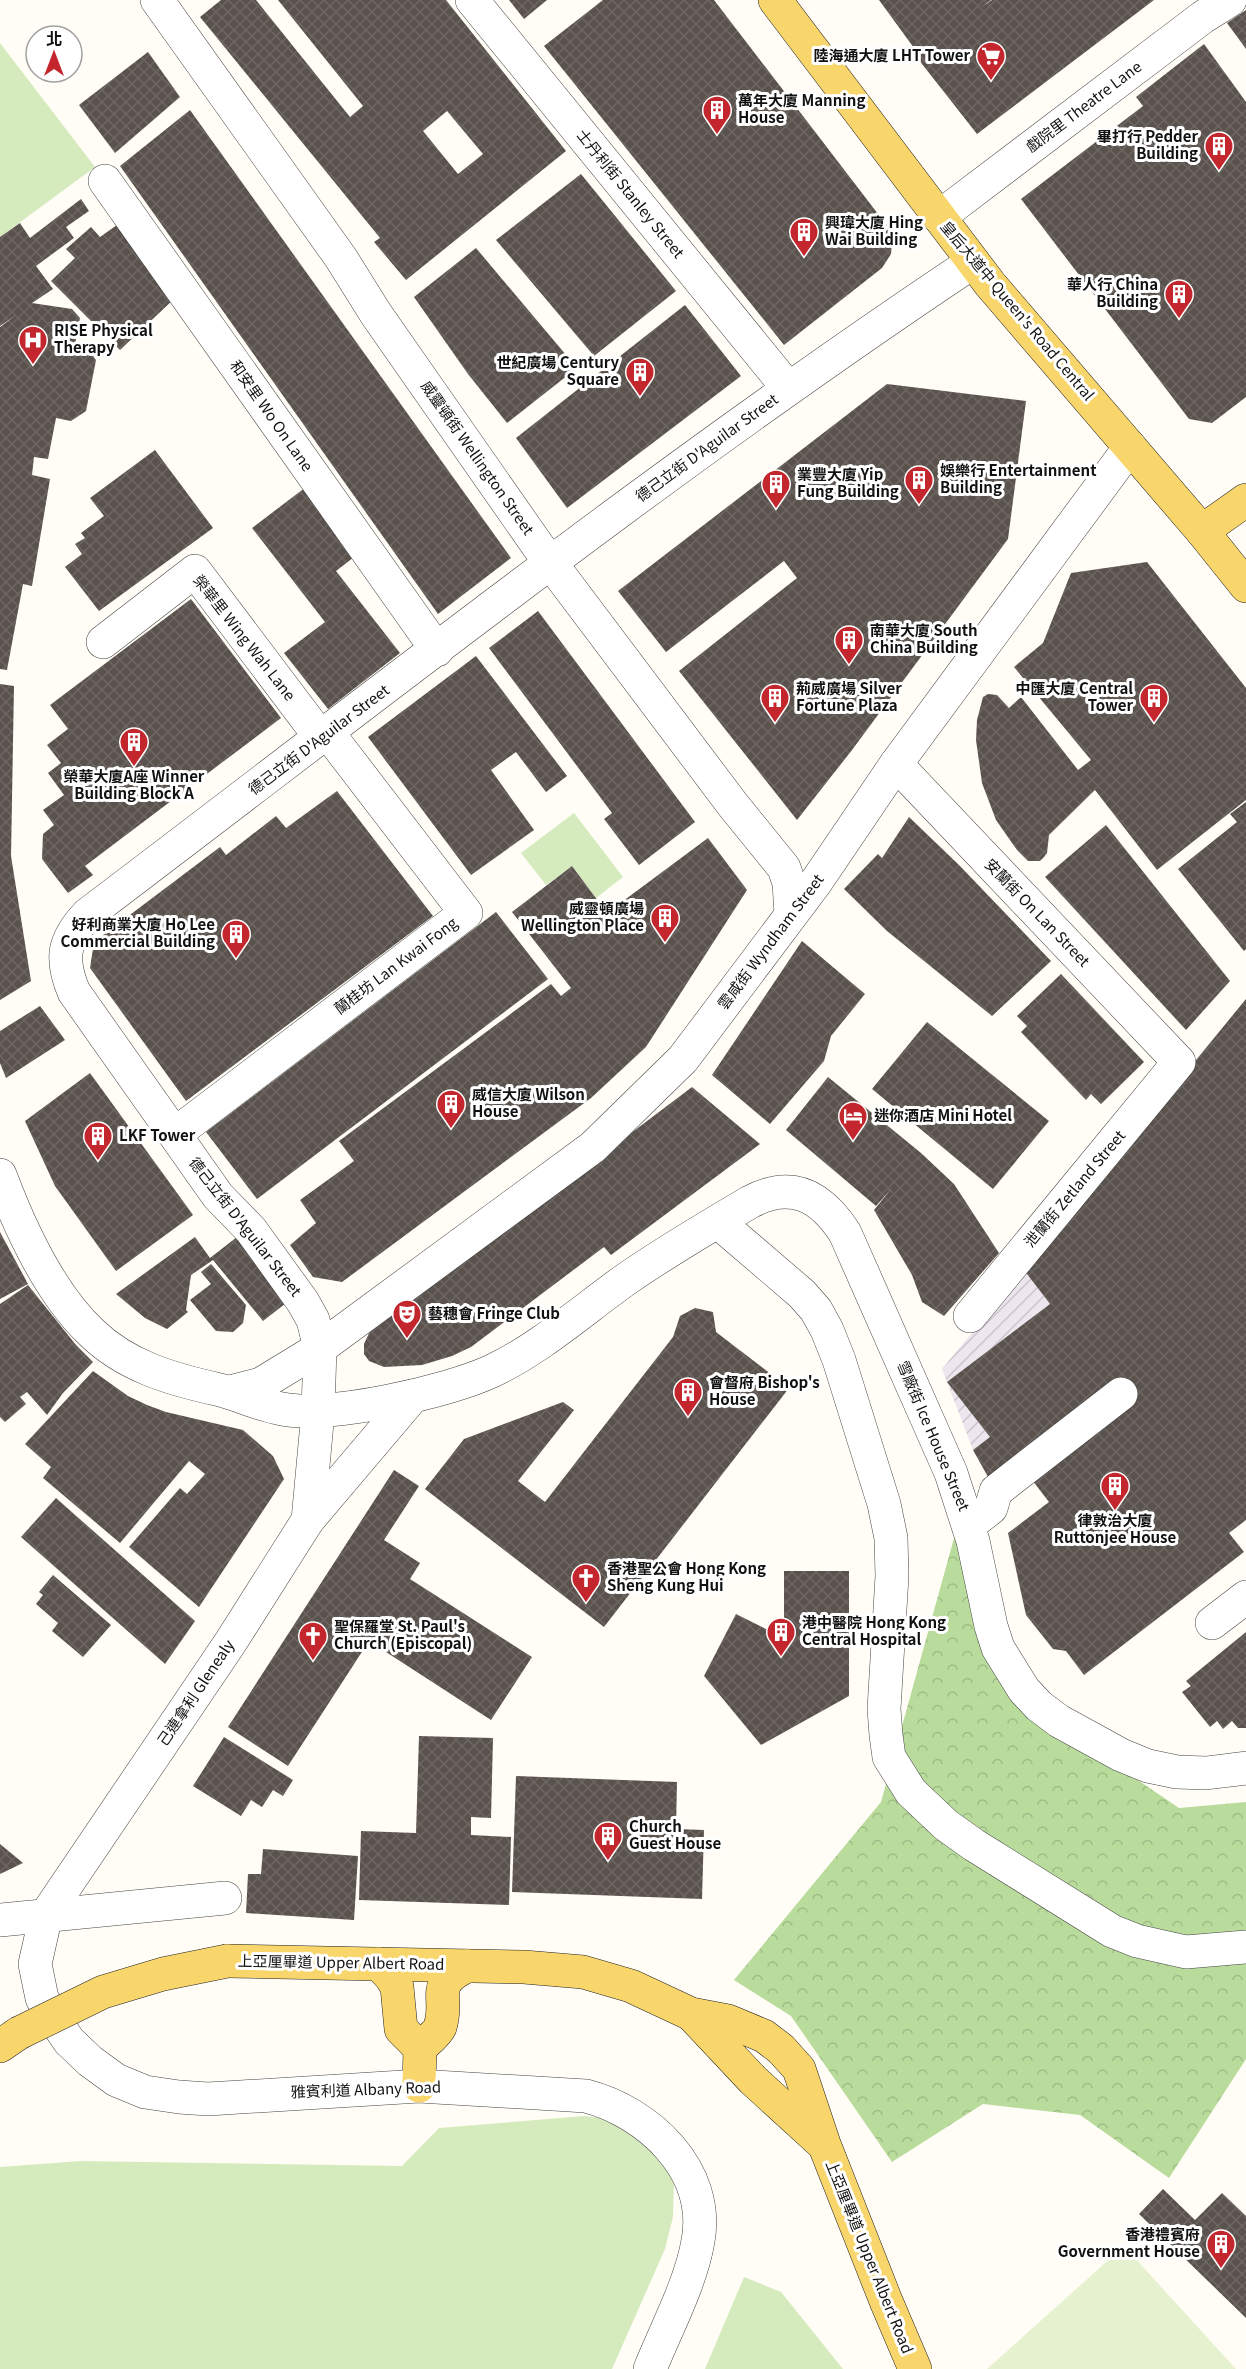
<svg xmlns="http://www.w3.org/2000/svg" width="1246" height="2369" viewBox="0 0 1246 2369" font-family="Georgia,'Noto Sans TC',serif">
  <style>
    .industrial { fill: url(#industrial-furrows) }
    .forest { fill: url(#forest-crowns) }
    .park { fill: #d5ebbd }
    .pitch { fill: #e6f2cf }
    .building { fill: url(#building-cross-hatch); fill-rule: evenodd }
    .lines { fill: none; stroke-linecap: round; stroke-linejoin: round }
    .minor-casing { stroke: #444; stroke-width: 34 }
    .major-casing { stroke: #222; stroke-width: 34 }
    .minor { stroke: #fff; stroke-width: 33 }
    .major { stroke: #f9d66b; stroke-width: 33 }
    .major-bridge-casing { stroke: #222; stroke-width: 34; stroke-linecap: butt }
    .major-bridge { stroke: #f9d66b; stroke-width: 33 }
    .labels { text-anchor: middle; stroke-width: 6; stroke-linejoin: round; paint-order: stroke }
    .poi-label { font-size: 15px; font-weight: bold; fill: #111; stroke: #fff; text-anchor: start }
    .street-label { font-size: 15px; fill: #111; stroke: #fff }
  </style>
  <defs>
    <pattern id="industrial-furrows" width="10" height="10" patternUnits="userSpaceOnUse" patternTransform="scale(1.5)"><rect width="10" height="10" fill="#eee6ef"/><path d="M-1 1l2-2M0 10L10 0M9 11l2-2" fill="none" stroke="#cbc4cc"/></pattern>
    <pattern id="forest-crowns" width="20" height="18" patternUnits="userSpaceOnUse" patternTransform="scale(1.5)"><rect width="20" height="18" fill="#b9dc9c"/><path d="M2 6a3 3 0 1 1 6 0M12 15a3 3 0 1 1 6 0" fill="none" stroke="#9ebc85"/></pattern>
    <pattern id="building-cross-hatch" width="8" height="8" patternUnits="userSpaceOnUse" patternTransform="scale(1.5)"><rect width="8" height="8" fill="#5a524d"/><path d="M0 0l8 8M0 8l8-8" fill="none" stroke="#6d6662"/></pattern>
  </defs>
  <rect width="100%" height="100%" fill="#fffdf5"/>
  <!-- industrial -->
  <polygon class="industrial" points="1024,1270 1116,1388 992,1484 973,1450 942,1369"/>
  <!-- forest -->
  <polygon class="forest" points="956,1531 1051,1721 1179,1808 1246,1802 1246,2059 1169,2178 1080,2115 983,2104 892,2162 791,2016 734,1980 881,1802"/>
  <!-- park -->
  <g class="park">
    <polygon points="0,43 95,167 0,237"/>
    <polygon points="574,813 623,877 596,898 572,866 546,885 521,853"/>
    <polygon points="585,2116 631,2121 674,2177 673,2217 665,2249 612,2369 0,2369 0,2167 81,2161 402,2166 439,2128"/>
    <polygon points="744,2277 781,2292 843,2369 705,2369"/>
  </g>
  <!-- pitch -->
  <polygon class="pitch" points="1124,2246 1236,2369 987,2369"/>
  <!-- building -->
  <g class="building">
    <path d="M221 0H256L350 117 363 106 278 0H446L566 151 406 280 374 242 380 238 200 17ZM447 111 483 154 458 174 423 131Z"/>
    <polygon points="509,0 547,0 524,19"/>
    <polygon points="603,0 714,0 888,227 892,242 891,254 882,268 784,345 544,46"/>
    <polygon points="879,0 991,0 980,8 992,0 1154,0 977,134 911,50 914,48"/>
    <polygon points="1246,10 1246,49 1227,23"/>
    <polygon points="1204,44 1246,102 1246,397 1212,423 1189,419 1021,199 1143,106 1136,97"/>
    <polygon points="148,52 180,97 115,153 79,105"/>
    <polygon points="190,110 511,558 438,614 120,166"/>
    <polygon points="581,174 676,291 594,356 496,240"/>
    <polygon points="81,199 89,211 66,227 74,238 36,266 53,289 32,303 72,309 80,318 75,345 88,349 96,360 86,411 71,421 56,418 48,459 34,457 32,475 50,479 32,586 23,584 7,670 0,669 0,327 16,315 0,326 0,237 20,223 30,238"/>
    <polygon points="117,225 175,298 120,350 51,281 75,258 66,249 91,227 100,237"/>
    <polygon points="476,248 577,368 507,423 468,374 414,297"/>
    <polygon points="685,305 741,376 567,508 516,438"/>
    <polygon points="887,384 1026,401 1008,539 852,750 797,820 679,671 797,578 784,561 666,652 618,591"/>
    <polygon points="155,450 213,528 99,611 65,567 82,554 75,544 85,538 81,533 104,516 90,498"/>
    <polygon points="306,487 358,554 336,571 400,653 328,709 284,653 325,622 252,528"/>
    <polygon points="1147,562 1246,688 1246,800 1157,870 1095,790 1049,835 1047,853 1044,857 1040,861 1028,861 1017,850 996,820 982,783 976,740 977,720 983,697 988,694 997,695 1009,708 1021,697 1078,770 1091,760 1014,667 1043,643 1071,573"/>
    <polygon points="191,599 281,718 85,866 93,875 68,893 42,859 43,834 54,825 43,810 64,795 48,773 61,763 47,745 68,729 50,705"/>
    <polygon points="538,611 695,822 639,865 604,819 612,813 489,648"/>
    <polygon points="476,656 567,776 546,792 516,752 491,770 534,830 471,875 368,737"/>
    <polygon points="0,684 14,686 11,856 31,981 0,1000"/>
    <polygon points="337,791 433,916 186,1101 90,968 94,942 220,847 226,855 276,816 286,828"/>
    <polygon points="1246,802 1246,949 1244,951 1178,869 1237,822 1230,814"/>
    <polygon points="909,817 959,865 1051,961 992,1016 887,931 844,889 878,854 882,858"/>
    <polygon points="1106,825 1230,981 1186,1030 1045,877"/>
    <polygon points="708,838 747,890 646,1047 591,1098 342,1282 313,1277 290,1245 316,1223 300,1200 354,1161 339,1141 551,984 561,996 571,988 512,912 572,866 607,913"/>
    <polygon points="496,912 548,979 257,1199 206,1132"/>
    <polygon points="802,941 865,994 831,1036 824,1061 770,1124 712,1075"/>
    <polygon points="1061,974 1144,1062 1101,1104 1091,1094 1086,1100 1021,1032 1027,1026 1017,1016"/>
    <polygon points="1246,999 1246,1520 1229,1533 1244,1552 1084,1675 1066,1651 1053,1649 1026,1615 1008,1533 1049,1502 1029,1476 992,1484 973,1450 990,1437 947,1382 1050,1304 1024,1270"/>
    <polygon points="40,1006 65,1040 6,1078 0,1063 0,1031"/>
    <polygon points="927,1022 1049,1121 993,1189 872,1089"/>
    <polygon points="90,1073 193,1215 116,1271 55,1186 25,1121"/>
    <polygon points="828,1077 921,1153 954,1184 999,1253 944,1316 922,1302 912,1275 874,1210 892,1188 876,1206 786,1130"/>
    <polygon points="692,1087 760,1144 611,1255 604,1247 471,1347 452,1356 422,1365 384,1367 369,1361 364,1354 364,1344 369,1333 376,1326"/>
    <polygon points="0,1232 28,1284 0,1299"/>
    <polygon points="195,1237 210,1258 237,1237 290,1300 263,1321 213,1260 191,1275 186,1310 188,1312 167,1329 145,1318 116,1294"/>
    <polygon points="211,1264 246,1305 243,1323 233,1332 216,1331 190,1300 211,1284 201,1272"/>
    <polygon points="28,1285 76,1345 93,1362 63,1393 47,1415 27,1392 20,1397 26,1404 5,1422 0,1417 0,1304"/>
    <polygon points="695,1308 713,1312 716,1332 789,1388 604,1627 425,1489 464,1439 563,1402 574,1410 518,1481 545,1502 673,1337 680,1316"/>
    <polygon points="93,1371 128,1396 147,1405 166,1412 243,1430 273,1456 284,1479 199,1607 129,1547 180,1488 187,1494 205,1474 189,1461 120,1543 43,1478 51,1467 25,1444"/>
    <polygon points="394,1470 419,1486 384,1540 420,1563 410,1579 532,1657 491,1720 369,1641 288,1766 228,1727"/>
    <polygon points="56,1498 195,1621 165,1664 21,1537"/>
    <polygon points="784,1571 849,1571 849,1696 761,1745 704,1676 736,1614 784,1638"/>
    <polygon points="53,1575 111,1625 83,1657 52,1631 58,1623 36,1604 43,1595 39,1592"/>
    <polygon points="1246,1632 1246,1728 1238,1728 1232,1721 1223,1729 1217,1721 1210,1727 1182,1692 1191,1686 1186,1681"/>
    <polygon points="419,1736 493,1738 491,1818 471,1817 471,1835 511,1837 509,1905 359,1900 361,1831 416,1833"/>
    <polygon points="224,1737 293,1780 283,1796 273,1790 262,1807 251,1800 241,1816 193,1786"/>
    <polygon points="516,1776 677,1782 676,1829 704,1830 702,1899 512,1892"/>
    <polygon points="0,1844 23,1863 0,1874"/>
    <polygon points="263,1849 358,1856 354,1920 246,1913 248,1874 261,1874"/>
    <polygon points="1163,2189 1195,2220 1222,2193 1246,2216 1246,2318 1139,2214"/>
  </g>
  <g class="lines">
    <!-- minor casing -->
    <g class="minor-casing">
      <g id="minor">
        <polyline points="157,0 341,258 376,314 538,546 733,805 784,868 789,883 791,914"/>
        <polyline points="472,0 788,388"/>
        <polyline points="105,181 437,650"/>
        <polyline points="939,217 1203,17 1230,0"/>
        <polyline points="103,642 195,571 321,738"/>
        <polyline points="896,764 1179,1062 970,1316"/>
        <polyline points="175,1134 466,913 328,733"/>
        <path d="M0 1175C20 1228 50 1294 92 1333 126 1366 171 1379 216 1389 238 1394 259 1405 282 1409 331 1418 446 1392 492 1371 539 1349 583 1310 625 1280 665 1252 708 1227 750 1202 792 1180 821 1196 845 1233L951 1473 973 1541 991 1626 998 1648 1024 1690 1039 1706 1059 1721 1121 1755 1148 1766 1177 1772 1206 1773 1246 1768"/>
        <polyline points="718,1222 802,1294 816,1310 827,1330 839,1360 884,1504 891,1538 892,1576 884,1709 886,1735 889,1757 911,1792 946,1825 974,1845 1112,1931 1137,1941 1186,1952 1246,1947"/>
        <polyline points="230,1392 261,1384 320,1348 593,1147 683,1059 816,882 896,764 1130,447"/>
        <polyline points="308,1520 413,1396"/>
        <polyline points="969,1525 991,1508 996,1491 1121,1394"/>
        <polyline points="1212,1623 1246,1597"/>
        <polyline points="0,1920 225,1898"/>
        <path d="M650 2369C666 2329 691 2283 698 2241 711 2170 648 2112 586 2096L419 2086 208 2099 179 2097 145 2092 116 2080 90 2061 69 2041 50 2013 42 1998 35 1964 46 1915 230 1643 308 1520 318 1412 320 1348 313 1320 303 1302 251 1230 218 1196 74 992C60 959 63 940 88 914 380 693 668 465 973 262"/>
      </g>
    </g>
    <!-- major casing -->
    <g class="major-casing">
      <g id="major">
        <polyline points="775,0 990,284 1202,531 1246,586"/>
        <polyline points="1202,531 1246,500"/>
        <polyline points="227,1961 524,1967 583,1972 631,1986 691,2014 728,2021 764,2036 781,2049 799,2069 824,2144 886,2301 915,2369"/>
        <polyline points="379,1964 391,1977 397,1987 401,2029 420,2048"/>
        <polyline points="691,2014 753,2080 822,2143"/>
        <polyline points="0,2046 19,2033"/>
        <path d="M419 2086 420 2048C426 2042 437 2034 440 2027 450 1997 428 1985 467 1966"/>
      </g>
    </g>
    <!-- minor -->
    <use href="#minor" class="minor"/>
    <!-- major -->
    <use href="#major" class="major"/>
    <!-- major-bridge casing -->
    <g class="major-bridge-casing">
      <polyline id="major-bridge" points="19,2033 103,1992 163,1974 227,1961"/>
    </g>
    <!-- major-bridge -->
    <use href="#major-bridge" class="major-bridge"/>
  </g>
  <!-- icons -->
  <defs>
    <g id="supermarket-pin" transform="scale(1.5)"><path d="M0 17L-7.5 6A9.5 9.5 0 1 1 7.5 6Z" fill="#c4262e" stroke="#fff"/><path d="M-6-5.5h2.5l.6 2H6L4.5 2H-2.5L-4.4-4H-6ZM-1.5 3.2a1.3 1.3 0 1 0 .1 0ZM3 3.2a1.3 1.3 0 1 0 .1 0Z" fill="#fff"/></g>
    <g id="building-pin" transform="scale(1.5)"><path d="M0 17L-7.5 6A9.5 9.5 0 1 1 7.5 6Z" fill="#c4262e" stroke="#fff"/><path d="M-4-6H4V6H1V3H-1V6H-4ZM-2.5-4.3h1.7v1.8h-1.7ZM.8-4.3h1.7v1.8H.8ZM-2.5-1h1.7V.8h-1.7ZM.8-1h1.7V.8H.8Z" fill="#fff"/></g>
    <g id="hospital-pin" transform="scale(1.5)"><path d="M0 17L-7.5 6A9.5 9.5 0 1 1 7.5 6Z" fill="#c4262e" stroke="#fff"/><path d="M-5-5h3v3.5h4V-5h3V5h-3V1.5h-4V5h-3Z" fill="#fff"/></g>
    <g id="hotel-pin" transform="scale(1.5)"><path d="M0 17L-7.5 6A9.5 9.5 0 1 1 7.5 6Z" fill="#c4262e" stroke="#fff"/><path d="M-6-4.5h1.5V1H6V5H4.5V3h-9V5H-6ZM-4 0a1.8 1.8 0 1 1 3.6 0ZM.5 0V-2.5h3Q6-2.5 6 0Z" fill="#fff"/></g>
    <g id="theatre-pin" transform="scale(1.5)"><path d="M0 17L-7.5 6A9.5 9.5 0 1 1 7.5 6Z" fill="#c4262e" stroke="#fff"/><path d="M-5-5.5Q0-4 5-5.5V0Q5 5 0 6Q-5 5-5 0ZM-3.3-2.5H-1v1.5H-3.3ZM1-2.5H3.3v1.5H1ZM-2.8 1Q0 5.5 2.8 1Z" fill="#fff"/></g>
    <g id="church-pin" transform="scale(1.5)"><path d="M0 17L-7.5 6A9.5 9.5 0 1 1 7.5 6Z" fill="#c4262e" stroke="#fff"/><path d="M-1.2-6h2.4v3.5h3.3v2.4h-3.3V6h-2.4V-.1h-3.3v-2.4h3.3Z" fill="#fff"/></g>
  </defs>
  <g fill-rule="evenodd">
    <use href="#supermarket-pin" x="991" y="56"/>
    <use href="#building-pin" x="717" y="110"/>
    <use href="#building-pin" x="1219" y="146"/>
    <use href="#building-pin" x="804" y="232"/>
    <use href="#building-pin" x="1179" y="294"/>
    <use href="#hospital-pin" x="33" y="340"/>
    <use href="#building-pin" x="640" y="372"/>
    <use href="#building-pin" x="919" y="480"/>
    <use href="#building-pin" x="776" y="484"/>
    <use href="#building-pin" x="849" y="640"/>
    <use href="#building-pin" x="775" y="698"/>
    <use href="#building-pin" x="1154" y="698"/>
    <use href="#building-pin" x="134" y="742"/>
    <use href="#building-pin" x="665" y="918"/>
    <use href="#building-pin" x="236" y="934"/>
    <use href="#building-pin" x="451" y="1104"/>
    <use href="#hotel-pin" x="853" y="1116"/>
    <use href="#building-pin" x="98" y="1136"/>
    <use href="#theatre-pin" x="407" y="1314"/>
    <use href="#building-pin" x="688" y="1392"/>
    <use href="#building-pin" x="1115" y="1486"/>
    <use href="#church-pin" x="586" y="1578"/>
    <use href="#building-pin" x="781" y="1632"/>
    <use href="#church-pin" x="313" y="1636"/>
    <use href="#building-pin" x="608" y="1836"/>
    <use href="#building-pin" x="1221" y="2244"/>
  </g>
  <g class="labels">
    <!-- poi labels -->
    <g class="poi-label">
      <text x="970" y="61" text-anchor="end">陸海通大廈 LHT Tower</text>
      <text x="738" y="106">萬年大廈 Manning<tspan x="738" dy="17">House</tspan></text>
      <text x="1198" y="142" text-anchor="end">畢打行 Pedder<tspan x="1198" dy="17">Building</tspan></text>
      <text x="825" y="228">興瑋大廈 Hing<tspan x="825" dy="17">Wai Building</tspan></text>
      <text x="1158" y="290" text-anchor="end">華人行 China<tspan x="1158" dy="17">Building</tspan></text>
      <text x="54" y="336">RISE Physical<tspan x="54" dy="17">Therapy</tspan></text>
      <text x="619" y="368" text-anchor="end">世紀廣場 Century<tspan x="619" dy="17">Square</tspan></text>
      <text x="940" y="476">娛樂行 Entertainment<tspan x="940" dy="17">Building</tspan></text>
      <text x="797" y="480">業豐大廈 Yip<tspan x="797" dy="17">Fung Building</tspan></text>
      <text x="870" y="636">南華大廈 South<tspan x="870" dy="17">China Building</tspan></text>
      <text x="796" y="694">荊威廣場 Silver<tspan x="796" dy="17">Fortune Plaza</tspan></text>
      <text x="1133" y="694" text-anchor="end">中匯大廈 Central<tspan x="1133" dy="17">Tower</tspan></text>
      <text x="134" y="782" text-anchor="middle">榮華大廈A座 Winner<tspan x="134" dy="17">Building Block A</tspan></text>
      <text x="644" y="914" text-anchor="end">威靈頓廣場<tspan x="644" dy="17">Wellington Place</tspan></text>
      <text x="215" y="930" text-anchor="end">好利商業大廈 Ho Lee<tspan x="215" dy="17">Commercial Building</tspan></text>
      <text x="472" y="1100">威信大廈 Wilson<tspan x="472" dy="17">House</tspan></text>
      <text x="874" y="1121">迷你酒店 Mini Hotel</text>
      <text x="119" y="1141">LKF Tower</text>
      <text x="428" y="1319">藝穗會 Fringe Club</text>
      <text x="709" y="1388">會督府 Bishop's<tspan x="709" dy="17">House</tspan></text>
      <text x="1115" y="1526" text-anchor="middle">律敦治大廈<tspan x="1115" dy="17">Ruttonjee House</tspan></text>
      <text x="607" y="1574">香港聖公會 Hong Kong<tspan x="607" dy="17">Sheng Kung Hui</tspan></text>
      <text x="802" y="1628">港中醫院 Hong Kong<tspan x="802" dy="17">Central Hospital</tspan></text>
      <text x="334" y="1632">聖保羅堂 St. Paul's<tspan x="334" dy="17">Church (Episcopal)</tspan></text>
      <text x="629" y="1832">Church<tspan x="629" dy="17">Guest House</tspan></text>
      <text x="1200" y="2240" text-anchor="end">香港禮賓府<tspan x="1200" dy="17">Government House</tspan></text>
    </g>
    <!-- street labels -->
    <g class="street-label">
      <text transform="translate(1084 107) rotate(-37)" y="5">戲院里 Theatre Lane</text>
      <text transform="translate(630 194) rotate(51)" y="5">士丹利街 Stanley Street</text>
      <text transform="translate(1017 311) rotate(50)" y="5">皇后大道中 Queen's Road Central</text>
      <text transform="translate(271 416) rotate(55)" y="5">和安里 Wo On Lane</text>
      <text transform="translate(707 448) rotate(-36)" y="5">德己立街 D'Aguilar Street</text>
      <text transform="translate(477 458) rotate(55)" y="5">威靈頓街 Wellington Street</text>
      <text transform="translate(244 638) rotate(52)" y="5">榮華里 Wing Wah Lane</text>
      <text transform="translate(319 740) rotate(-37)" y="5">德己立街 D'Aguilar Street</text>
      <text transform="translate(1037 913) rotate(46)" y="5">安蘭街 On Lan Street</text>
      <text transform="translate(771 942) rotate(-53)" y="5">雲咸街 Wyndham Street</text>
      <text transform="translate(396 966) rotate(-37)" y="5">蘭桂坊 Lan Kwai Fong</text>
      <text transform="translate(1075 1189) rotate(-50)" y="5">泄蘭街 Zetland Street</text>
      <text transform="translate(245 1227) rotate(52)" y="5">德己立街 D'Aguilar Street</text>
      <text transform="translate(933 1436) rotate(67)" y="5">雪廠街 Ice House Street</text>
      <text transform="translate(196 1693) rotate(-56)" y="5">己連拿利 Glenealy</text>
      <text transform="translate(341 1963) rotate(1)" y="5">上亞厘畢道 Upper Albert Road</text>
      <text transform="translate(366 2090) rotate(-2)" y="5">雅賓利道 Albany Road</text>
      <text transform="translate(869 2257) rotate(68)" y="5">上亞厘畢道 Upper Albert Road</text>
    </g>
  </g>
  <!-- north arrow -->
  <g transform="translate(54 54)"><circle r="28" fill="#ffffff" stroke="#a0a0a0" stroke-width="1.5"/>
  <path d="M0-4.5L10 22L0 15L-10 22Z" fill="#c4262e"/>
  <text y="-9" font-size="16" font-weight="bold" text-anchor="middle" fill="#111111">北</text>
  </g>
</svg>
